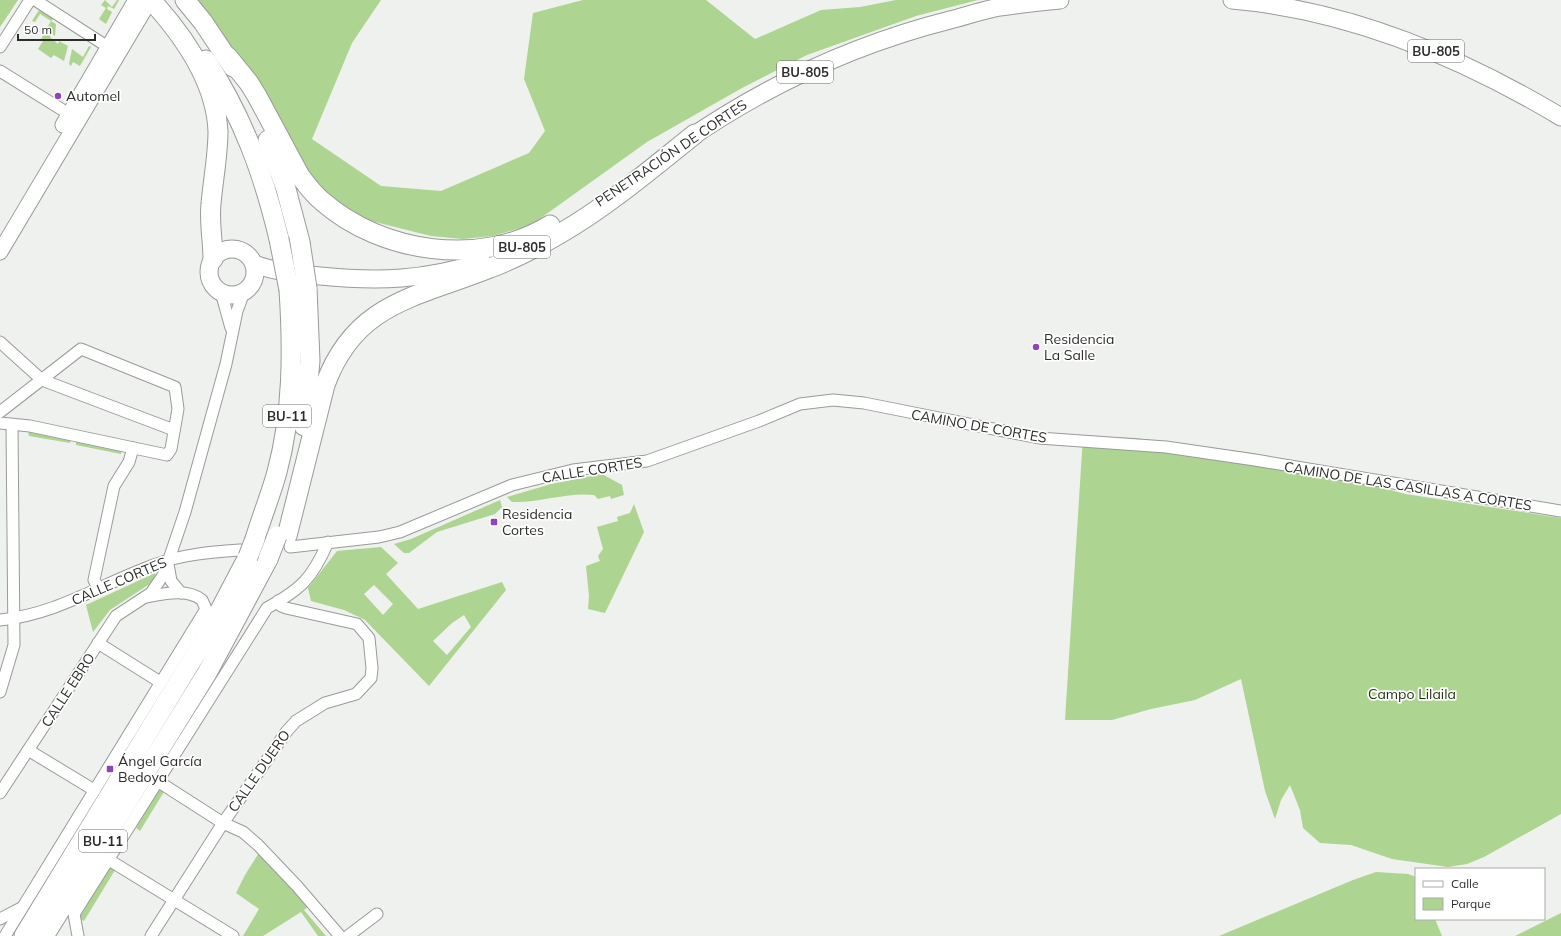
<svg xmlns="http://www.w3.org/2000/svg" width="1561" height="936" viewBox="0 0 1561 936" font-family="Mulish,sans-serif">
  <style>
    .green { fill: #add490; fill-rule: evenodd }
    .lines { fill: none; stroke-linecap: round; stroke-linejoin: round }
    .minor-casing { stroke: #989b97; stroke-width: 13 }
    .secondary-casing { stroke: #989b97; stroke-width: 17 }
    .primary-casing { stroke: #989b97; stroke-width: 19 }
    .motorway-casing { stroke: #989b97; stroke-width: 21 }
    .minor { stroke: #fff; stroke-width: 11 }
    .secondary { stroke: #fff; stroke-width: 15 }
    .primary { stroke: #fff; stroke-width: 17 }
    .motorway { stroke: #fff; stroke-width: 19 }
    .motorway-bridge-casing { stroke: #989b97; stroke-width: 21; stroke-linecap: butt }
    .motorway-bridge { stroke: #fff; stroke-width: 19 }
    .poi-dot { fill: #9045b6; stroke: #fff; stroke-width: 1.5 }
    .labels { text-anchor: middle; stroke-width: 3.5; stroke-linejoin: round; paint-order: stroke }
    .shield { fill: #fff; stroke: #6b6c6b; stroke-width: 1 }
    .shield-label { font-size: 13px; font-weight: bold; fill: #2c2d2b }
    .poi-label { font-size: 14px; fill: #2c2d2b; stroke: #fff; text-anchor: start }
    .street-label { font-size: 14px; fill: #2c2d2b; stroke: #fff }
    .park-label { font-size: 14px; fill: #1e310e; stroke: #fff }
  </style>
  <rect width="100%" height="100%" fill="#eef1ed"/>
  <!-- green -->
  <g class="green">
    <polygon points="0,0 18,0 0,27"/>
    <polygon points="105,0 112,7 117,0 119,0 114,9 108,6 107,9 112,12 106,24 99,19 106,8 101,5"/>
    <polygon points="196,0 381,0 352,43 312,139 381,186 441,191 529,153 545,131 524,79 533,13 583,0 706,0 755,39 821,10 860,7 896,0 978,0 916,16 807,55 742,88 647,142 531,225 493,236 463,239 431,236 363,219 326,193 289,148"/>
    <polygon points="39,10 53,19 51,21 56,24 55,36 52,34 50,37 58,44 59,41 68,46 64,61 54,55 51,58 38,49 43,41 41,39 51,21 40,14 35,22 32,21"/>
    <polygon points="89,46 91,47 80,66 73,62 71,66 69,64 72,49 83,57"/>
    <polygon points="28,431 71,440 70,443 29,436"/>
    <polygon points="1083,436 1136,438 1253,453 1405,494 1561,518 1561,814 1484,857 1467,864 1448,867 1392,859 1351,845 1320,843 1303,828 1300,810 1290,785 1281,800 1275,819 1265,791 1241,679 1195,700 1151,709 1112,720 1065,720"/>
    <polygon points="76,441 122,450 121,454 76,445"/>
    <path d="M602 474 622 485 624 495 611 499 610 496 598 499 594 495C567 492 539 503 512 502L507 497 551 484Z"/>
    <polygon points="500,500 502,507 495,514 437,532 409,553 404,553 394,544 411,539"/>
    <polygon points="634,504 644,532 605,613 588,609 589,596 586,566 600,561 598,556 603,549 597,527 618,521 617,517 630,513"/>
    <path d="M381 547 398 563 386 574 418 609 502 582 506 590 429 686 365 620 344 610 311 601 308 588 337 551ZM374 585 393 604 383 615 364 594ZM464 615 471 627 447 655 433 641 452 623Z"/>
    <polygon points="155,573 156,578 148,585 110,610 93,632 86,605"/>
    <polygon points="160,788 165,790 140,831 136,828"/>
    <polygon points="260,851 309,906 304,910 326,936 318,936 301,912 263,936 243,936 259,909 236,893 245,875"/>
    <polygon points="110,867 115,870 84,921 79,918"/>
    <polygon points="1376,872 1408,874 1416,877 1416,919 1435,919 1442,936 1219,936 1353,880"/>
    <polygon points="1561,913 1561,936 1515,936"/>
  </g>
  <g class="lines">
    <!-- minor casing -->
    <g class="minor-casing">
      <g id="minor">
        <polyline points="35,0 108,47"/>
        <polyline points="0,47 30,0"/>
        <polyline points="0,71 69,114"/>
        <polyline points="221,292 231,328"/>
        <polyline points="0,342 42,380 174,430"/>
        <polyline points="0,412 81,349 175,387 178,409 171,449 167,455 30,426 0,423"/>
        <polyline points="290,547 379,537 400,532 512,485 573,470 647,461 759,421 800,404 833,400 864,403 1039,438 1166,447 1255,460 1561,511"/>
        <polyline points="168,564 171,581 181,593"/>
        <polyline points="99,589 94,580 114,486 129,462 133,448"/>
        <path d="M0 620C59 614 102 583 157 564 183 554 213 552 241 550"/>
        <polyline points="98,643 160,682"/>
        <polyline points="0,692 14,645 12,425"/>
        <polyline points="28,750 94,790"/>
        <polyline points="159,782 223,823 243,832 258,845 297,886 340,936"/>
        <polyline points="0,793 116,616 151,593 164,574 185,512 226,364 237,311 244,292"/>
        <polyline points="109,860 233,936"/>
        <polyline points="0,919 21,908"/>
        <path d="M5 936 206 609 202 600C187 588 163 594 146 597"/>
        <path d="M78 936 74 914 267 608C301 589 312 579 328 542"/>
        <polyline points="151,936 223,823 287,731 296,721 325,703 356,694 371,678 372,668 369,638 357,624 286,608 281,606 278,601"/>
        <polyline points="348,936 377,914"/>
      </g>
    </g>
    <!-- secondary casing -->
    <g class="secondary-casing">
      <g id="secondary">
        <polyline points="63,125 136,0"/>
        <polyline points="0,252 150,0"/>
      </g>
    </g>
    <!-- primary casing -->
    <g class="primary-casing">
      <g id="primary">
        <path d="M1232 0C1349 10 1461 57 1561 117"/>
        <path d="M684 142C765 86 855 44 950 20 966 16 983 10 1000 7 1020 4 1040 2 1060 0"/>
        <circle cx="232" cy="272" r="23"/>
        <path d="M254 264C275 272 297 274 320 276 379 282 425 280 482 262"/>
      </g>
    </g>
    <!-- motorway casing -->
    <g class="motorway-casing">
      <g id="motorway">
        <path d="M151 0C184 36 216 81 218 131 218 156 213 180 211 204 209 222 213 241 213 259"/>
        <polyline points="185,0 203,22 233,67"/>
        <path d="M228 57 249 83 257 96 300 176C306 184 313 194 322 201 381 253 481 268 550 225"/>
        <path d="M206 60C243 118 263 172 279 239"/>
        <polyline points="268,140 286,189 300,242"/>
        <polyline points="304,426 310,361 307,288"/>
        <path d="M287 536 325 385C355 302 418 297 490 268 514 259 539 246 561 233 609 205 651 169 695 134"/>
        <path d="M255 539C262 516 271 494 277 472 293 412 293 351 289 290"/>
        <polyline points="24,936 206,637 248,557"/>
        <polyline points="44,936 207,673 268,559"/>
      </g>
    </g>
    <!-- minor -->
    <use href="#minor" class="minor"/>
    <!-- secondary -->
    <use href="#secondary" class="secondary"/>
    <!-- primary -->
    <use href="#primary" class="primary"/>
    <!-- motorway -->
    <use href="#motorway" class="motorway"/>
    <!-- motorway-bridge casing -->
    <g class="motorway-bridge-casing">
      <g id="motorway-bridge">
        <polyline points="279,239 289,290"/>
        <polyline points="300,242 307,288"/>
        <polyline points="248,557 255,539"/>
        <polyline points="268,559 277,536"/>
      </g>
    </g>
    <!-- motorway-bridge -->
    <use href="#motorway-bridge" class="motorway-bridge"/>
  </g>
  <!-- markers -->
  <g class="poi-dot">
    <circle cx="58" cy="96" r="4"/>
    <circle cx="1036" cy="347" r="4"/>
    <rect x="490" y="518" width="8" height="8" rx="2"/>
    <rect x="106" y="765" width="8" height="8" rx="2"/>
  </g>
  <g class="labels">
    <!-- shield labels -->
    <g class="shield">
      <rect x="1408" y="40" width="56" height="22" rx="3"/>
      <rect x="777" y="61" width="56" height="22" rx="3"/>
      <rect x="494" y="236" width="56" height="22" rx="3"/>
      <rect x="263" y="405" width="48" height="22" rx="3"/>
      <rect x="79" y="830" width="48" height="22" rx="3"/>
    </g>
    <g class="shield-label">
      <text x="1436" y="56">BU-805</text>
      <text x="805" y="77">BU-805</text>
      <text x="522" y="252">BU-805</text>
      <text x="287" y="421">BU-11</text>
      <text x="103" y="846">BU-11</text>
    </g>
    <!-- poi labels -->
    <g class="poi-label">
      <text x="66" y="101">Automel</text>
      <text x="1044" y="344">Residencia<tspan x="1044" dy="16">La Salle</tspan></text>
      <text x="502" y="519">Residencia<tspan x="502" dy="16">Cortes</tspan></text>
      <text x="118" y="766">Ángel García<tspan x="118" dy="16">Bedoya</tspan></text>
    </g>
    <!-- street labels -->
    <g class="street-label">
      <text transform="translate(671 153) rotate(-34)" y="5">PENETRACIÓN DE CORTES</text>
      <text transform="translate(979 426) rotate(10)" y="5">CAMINO DE CORTES</text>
      <text transform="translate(592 470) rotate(-9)" y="5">CALLE CORTES</text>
      <text transform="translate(1408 486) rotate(9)" y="5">CAMINO DE LAS CASILLAS A CORTES</text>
      <text transform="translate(119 581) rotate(-23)" y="5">CALLE CORTES</text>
      <text transform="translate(68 690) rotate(-57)" y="5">CALLE EBRO</text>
      <text transform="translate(259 771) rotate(-55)" y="5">CALLE DUERO</text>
    </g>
    <!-- park labels -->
    <g class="park-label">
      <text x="1412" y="699">Campo Lilaila</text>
    </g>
  </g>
  <!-- legend -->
  <rect x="1415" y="868" width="130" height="52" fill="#ffffff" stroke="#ababaa"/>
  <rect x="1423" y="881" width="20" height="6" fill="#ffffff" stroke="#ababaa"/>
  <text x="1451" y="888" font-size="12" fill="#2c2d2b">Calle</text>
  <rect x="1423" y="898" width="20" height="12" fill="#add490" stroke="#ababaa"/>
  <text x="1451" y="908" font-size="12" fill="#2c2d2b">Parque</text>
  <!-- scale -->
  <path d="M18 34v6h77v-6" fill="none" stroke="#2c2d2b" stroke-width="2"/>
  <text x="24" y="34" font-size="12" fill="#2c2d2b" stroke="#ffffff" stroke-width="3" paint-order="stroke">50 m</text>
</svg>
